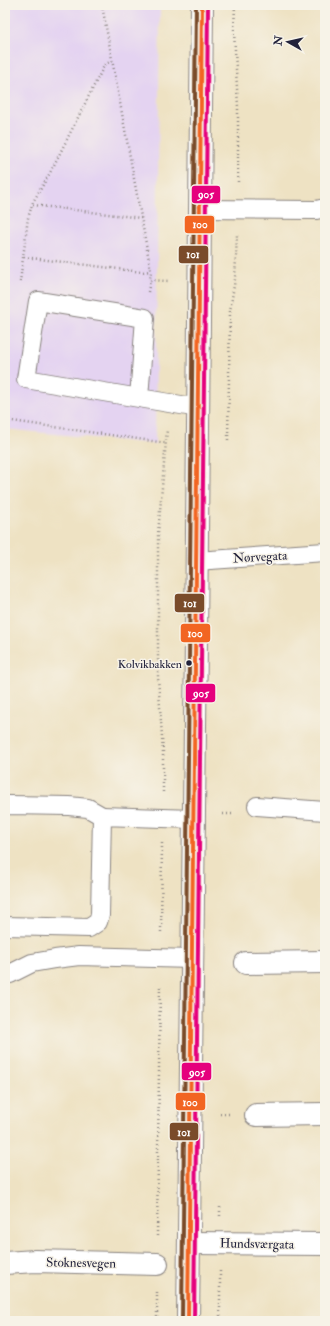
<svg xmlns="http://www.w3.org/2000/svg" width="330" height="1326" viewBox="0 0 330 1326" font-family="'IM FELL Double Pica',serif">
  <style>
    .built { fill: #e4d3f1 }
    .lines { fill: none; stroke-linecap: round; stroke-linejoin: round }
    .service-casing { stroke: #88827f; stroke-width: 20 }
    .minor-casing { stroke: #88827f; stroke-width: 24 }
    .primary-casing { stroke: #88827f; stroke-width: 24 }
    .path { stroke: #88827f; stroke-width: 2.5; stroke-dasharray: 1 3; stroke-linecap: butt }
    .service { stroke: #fff; stroke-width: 18 }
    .minor { stroke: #fff; stroke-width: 22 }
    .primary { stroke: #fff; stroke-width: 22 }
    .bus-1-casing { stroke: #f7f3e8; stroke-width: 7 }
    .bus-2-casing { stroke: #f7f3e8; stroke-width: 7 }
    .bus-3-casing { stroke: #f7f3e8; stroke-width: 7 }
    .bus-1 { stroke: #f26522; stroke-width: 4 }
    .bus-2 { stroke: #e5007d; stroke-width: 4 }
    .bus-3 { stroke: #7a4b2a; stroke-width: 4 }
    .bus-dot { fill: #22223b; stroke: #f7f3e8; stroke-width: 1.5 }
    .labels { text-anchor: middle; stroke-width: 3; stroke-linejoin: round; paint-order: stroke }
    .bus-label { font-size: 12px; fill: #22223b; stroke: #f7f3e8; text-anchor: end }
    .street-label { font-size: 13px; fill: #22223b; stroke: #f7f3e8 }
    .line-badge { stroke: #f7f3e8; stroke-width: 1.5 }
    .badge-label { font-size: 11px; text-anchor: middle; font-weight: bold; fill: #fff }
  </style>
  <rect width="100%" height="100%" fill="#f7f3e8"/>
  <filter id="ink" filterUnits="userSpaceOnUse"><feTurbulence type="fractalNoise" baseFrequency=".025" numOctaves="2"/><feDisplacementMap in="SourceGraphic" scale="8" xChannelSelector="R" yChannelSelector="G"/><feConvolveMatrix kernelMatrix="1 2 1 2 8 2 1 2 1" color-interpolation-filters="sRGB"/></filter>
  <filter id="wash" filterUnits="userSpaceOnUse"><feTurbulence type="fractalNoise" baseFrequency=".012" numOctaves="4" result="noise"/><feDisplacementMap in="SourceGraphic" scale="16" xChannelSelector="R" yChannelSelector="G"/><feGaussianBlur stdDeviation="0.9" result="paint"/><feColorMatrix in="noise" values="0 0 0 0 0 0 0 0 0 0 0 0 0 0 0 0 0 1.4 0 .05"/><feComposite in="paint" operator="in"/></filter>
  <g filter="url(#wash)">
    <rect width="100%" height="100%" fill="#eee2c3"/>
    <!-- built -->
    <polygon class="built" points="5,5 160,5 155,444 5,429"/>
  </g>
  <g filter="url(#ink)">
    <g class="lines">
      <!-- service casing -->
      <g class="service-casing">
        <g id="service">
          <polyline points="200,209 316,210 325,208"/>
          <polyline points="139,398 145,318 38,301 26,379 199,408"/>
          <polyline points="196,561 325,552"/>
          <polyline points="5,806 8,805 69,806 88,808 102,816"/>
          <polyline points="257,806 325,811"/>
          <polyline points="5,926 89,928 98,922 100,915 102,816 193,819"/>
          <polyline points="10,974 32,963 55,959 79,956 192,959"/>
        </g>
      </g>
      <!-- minor casing -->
      <g class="minor-casing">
        <g id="minor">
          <polyline points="246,963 325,962"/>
          <polyline points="256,1115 325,1114"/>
          <polyline points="189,1243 325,1244"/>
          <polyline points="5,1263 35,1261 157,1264"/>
        </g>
      </g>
      <!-- primary casing -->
      <g class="primary-casing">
        <path id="primary" d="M188 1321C194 882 198 444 202 5"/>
      </g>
      <!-- path -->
      <g class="path">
        <polyline points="102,5 151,271 150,280 169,281"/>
        <polyline points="235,5 234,31 238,107 238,184"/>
        <polyline points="33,205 141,218"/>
        <polyline points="24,257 142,272 151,271"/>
        <polyline points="20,282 28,218 33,202 50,173 105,64 113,61"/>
        <polyline points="148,292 150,280"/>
        <polyline points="5,420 166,443"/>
        <polyline points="228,440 230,311 235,279 237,235"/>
        <polyline points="163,792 163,752 158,677 158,534 167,429"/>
        <polyline points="223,814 233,814"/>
        <polyline points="161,932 162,843"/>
        <polyline points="220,1114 230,1114"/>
        <polyline points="220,1216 220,1205"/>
        <polyline points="157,1236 160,985"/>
        <polyline points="220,1271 220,1321"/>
        <polyline points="157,1321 157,1291"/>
      </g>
      <!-- service -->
      <use href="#service" class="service"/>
      <!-- minor -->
      <use href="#minor" class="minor"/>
      <!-- primary -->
      <use href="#primary" class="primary"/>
      <!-- bus-1 casing -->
      <g class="bus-1-casing">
        <polyline id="bus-1" points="188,1321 202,5"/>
      </g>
      <!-- bus-2 casing -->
      <g class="bus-2-casing">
        <polyline id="bus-2" points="194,1321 208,5"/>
      </g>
      <!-- bus-3 casing -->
      <g class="bus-3-casing">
        <polyline id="bus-3" points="182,1321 196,5"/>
      </g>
      <!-- bus-1 -->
      <use href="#bus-1" class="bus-1"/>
      <!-- bus-2 -->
      <use href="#bus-2" class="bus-2"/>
      <!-- bus-3 -->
      <use href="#bus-3" class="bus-3"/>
    </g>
  </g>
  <!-- markers -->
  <circle class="bus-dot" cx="189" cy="663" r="3.5"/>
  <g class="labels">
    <!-- bus labels -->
    <g class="bus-label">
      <text x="182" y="668">Kolvikbakken</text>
    </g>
    <!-- street labels -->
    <g class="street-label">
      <text transform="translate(260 556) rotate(-3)" y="5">Nørvegata</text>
      <text transform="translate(257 1243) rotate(1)" y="5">Hundsværgata</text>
      <text transform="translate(81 1262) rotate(1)" y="5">Stoknesvegen</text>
    </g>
  </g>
  <g class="line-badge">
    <rect x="191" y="185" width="30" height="19" rx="4" fill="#e5007d"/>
    <rect x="184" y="215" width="31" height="19" rx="4" fill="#f26522"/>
    <rect x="178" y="245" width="31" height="19" rx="4" fill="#7a4b2a"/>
    <rect x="174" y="593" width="31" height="20" rx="4" fill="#7a4b2a"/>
    <rect x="180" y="623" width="31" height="20" rx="4" fill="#f26522"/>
    <rect x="185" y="683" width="31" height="20" rx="4" fill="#e5007d"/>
    <rect x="181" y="1062" width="31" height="19" rx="4" fill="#e5007d"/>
    <rect x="175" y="1092" width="31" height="19" rx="4" fill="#f26522"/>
    <rect x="169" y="1122" width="30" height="19" rx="4" fill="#7a4b2a"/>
  </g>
  <g class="badge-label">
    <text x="206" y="198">905</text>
    <text x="200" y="228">100</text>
    <text x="193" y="258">101</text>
    <text x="190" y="607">101</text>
    <text x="195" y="637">100</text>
    <text x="201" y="697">905</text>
    <text x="197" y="1076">905</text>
    <text x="190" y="1106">100</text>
    <text x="184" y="1136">101</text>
  </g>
  <!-- margin -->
  <rect width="330" height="1326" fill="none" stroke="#f7f3e8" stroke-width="20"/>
  <!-- north arrow -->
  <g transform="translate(288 42) rotate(278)" stroke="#f7f3e8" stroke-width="3" paint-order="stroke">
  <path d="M0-3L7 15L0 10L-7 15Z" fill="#22223b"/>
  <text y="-6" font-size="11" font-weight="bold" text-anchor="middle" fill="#22223b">N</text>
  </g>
</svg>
